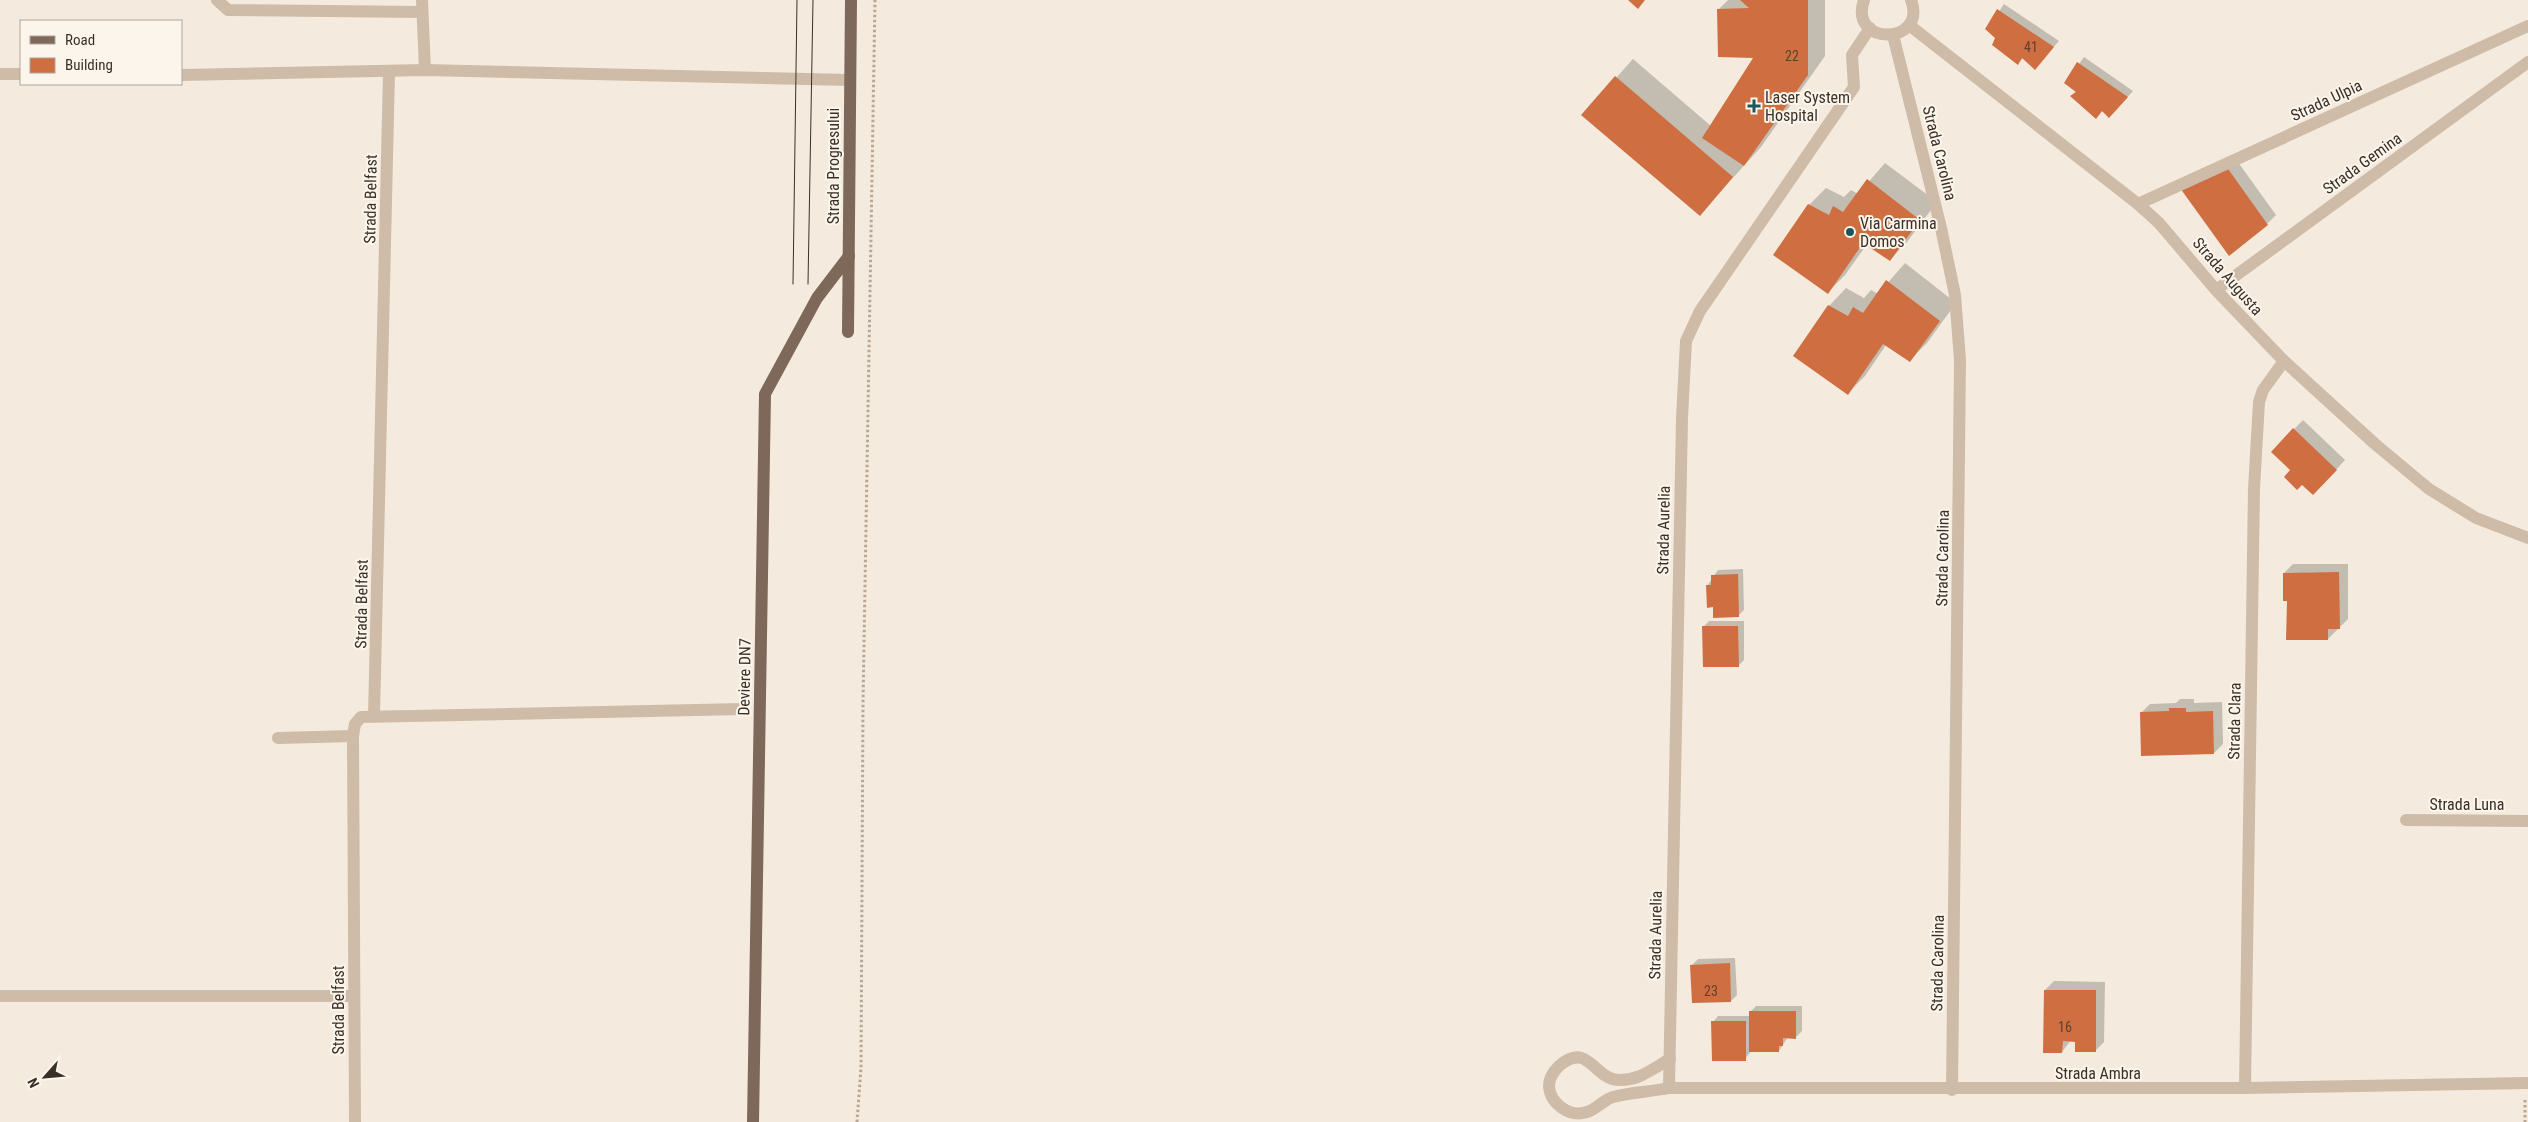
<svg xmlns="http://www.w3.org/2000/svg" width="2528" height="1122" viewBox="0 0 2528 1122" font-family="'Roboto Condensed',sans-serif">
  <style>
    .shadow { fill: #0003 }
    .building { fill: #cf6e41 }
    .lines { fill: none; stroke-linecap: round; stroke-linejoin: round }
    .path { stroke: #baa692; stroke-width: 3; stroke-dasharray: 2.5 2.5; stroke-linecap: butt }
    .minor { stroke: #cebca8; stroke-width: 12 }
    .major { stroke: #7d6859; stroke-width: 12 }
    .tram { stroke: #3a3029; stroke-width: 1 }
    .poi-dot { fill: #1b565f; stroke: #fbf5eb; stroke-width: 2 }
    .labels { text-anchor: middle; stroke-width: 4; stroke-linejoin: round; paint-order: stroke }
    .number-label { font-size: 14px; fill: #5f402f }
    .poi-label { font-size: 16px; fill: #3a3029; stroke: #fbf5eb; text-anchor: start }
    .street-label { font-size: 16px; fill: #3a3029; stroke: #fbf5eb }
  </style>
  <rect width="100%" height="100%" fill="#f4ebde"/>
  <!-- shadow -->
  <g class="shadow">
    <polygon points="1728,0 1825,0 1825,56 1761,147 1700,214 1583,115 1633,59 1711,126 1755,57 1718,10"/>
    <polygon points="2004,4 2059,41 2040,62 2023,58 2018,63 1987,29"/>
    <polygon points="2084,57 2133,91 2115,111 2103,110 2096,118 2072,96 2076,91 2066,82"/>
    <polygon points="2235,158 2276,215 2267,224 2182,189"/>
    <polygon points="1885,163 1937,202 1907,242 1890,259 1867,244 1845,275 1828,292 1809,205 1826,188 1844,197 1851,190 1858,194"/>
    <polygon points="1905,263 1956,303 1927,343 1910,360 1886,345 1865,376 1848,393 1829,306 1846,288 1864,298 1871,290 1878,294"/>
    <polygon points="2303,420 2345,460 2322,485 2272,452"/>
    <polygon points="2293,564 2348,564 2348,619 2328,639 2288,600 2284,573"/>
    <polygon points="1743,569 1744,610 1738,616 1714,606 1707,586 1718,570"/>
    <polygon points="1709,621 1744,621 1744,660 1738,666 1703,627"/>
    <polygon points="2180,699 2194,699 2194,703 2222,702 2223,744 2214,753 2141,713 2150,704 2176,703"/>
    <polygon points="1735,958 1737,995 1731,1001 1692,965 1698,959"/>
    <polygon points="2054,981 2105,982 2104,1042 2095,1051 2077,1040 2071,1040 2062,1052 2045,990"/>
    <polygon points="1756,1006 1802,1006 1802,1031 1796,1037 1788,1037 1779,1051 1751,1051 1745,1059 1713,1022 1718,1016 1750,1016 1750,1012"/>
  </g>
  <!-- building -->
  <g class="building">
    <polygon points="1628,0 1645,0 1638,9"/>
    <polygon points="1740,0 1808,0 1808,75 1744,166 1702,138 1753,58 1718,57 1717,9 1749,8"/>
    <polygon points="1997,9 2054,47 2035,70 2022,58 2018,65 1992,45 1995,38 1985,29"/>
    <polygon points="2077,62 2128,97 2109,118 2102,111 2096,119 2070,96 2076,92 2064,83"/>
    <polygon points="1615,76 1733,177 1700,216 1581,115"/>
    <polygon points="2226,166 2268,225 2229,256 2180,188"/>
    <polygon points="1867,179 1920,220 1890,261 1863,243 1828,294 1773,255 1808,204 1829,215 1833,206 1843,212"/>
    <polygon points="1886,280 1940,321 1910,362 1883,344 1848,395 1793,356 1828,305 1848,316 1853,307 1863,313"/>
    <polygon points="2293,428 2337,470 2313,495 2302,485 2297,490 2284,477 2290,470 2271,452"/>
    <polygon points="2339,572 2340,629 2328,629 2328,640 2286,640 2287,601 2283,601 2283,573"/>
    <polygon points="1738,574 1739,617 1713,618 1713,607 1707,608 1706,585 1711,585 1711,575"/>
    <polygon points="1702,626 1738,626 1739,667 1703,667"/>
    <polygon points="2169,708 2186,708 2186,712 2213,711 2214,754 2141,756 2140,712 2169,711"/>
    <polygon points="1730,963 1731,1002 1692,1003 1690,965"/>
    <polygon points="2044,990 2096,990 2096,1052 2075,1052 2075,1042 2063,1041 2062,1053 2043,1053"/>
    <polygon points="1749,1011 1796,1011 1796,1039 1783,1038 1783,1046 1779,1046 1779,1052 1749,1052"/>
    <polygon points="1711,1021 1746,1021 1746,1061 1712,1061"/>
  </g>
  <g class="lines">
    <!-- path -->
    <g class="path">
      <polyline points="2525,1100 2525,1122"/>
      <polyline points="857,1122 861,1068 863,703 875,0"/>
    </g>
    <!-- minor -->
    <g class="minor">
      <polyline points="217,0 228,10 422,12"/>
      <polyline points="422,0 425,70"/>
      <path d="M1864 0C1848 47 1928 45 1911 0"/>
      <polyline points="1909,25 2138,204 2159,223 2216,290 2284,361 2375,444 2429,489 2476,518 2528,538"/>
      <polyline points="1893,35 1941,228 1955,295 1960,360 1952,1090"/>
      <polyline points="0,74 21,74"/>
      <polyline points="181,75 425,70 850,80"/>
      <polyline points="2138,204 2528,26"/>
      <polyline points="2216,290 2528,62"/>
      <polyline points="374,716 389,72"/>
      <polyline points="278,738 353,736"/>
      <polyline points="2406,820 2528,821"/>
      <polyline points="0,996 354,996"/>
      <path d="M1670 1059C1652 1069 1639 1081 1618 1080 1593 1078 1588 1041 1559 1066 1554 1071 1549 1078 1549 1086 1550 1103 1569 1118 1587 1112 1597 1109 1603 1100 1613 1097 1631 1092 1650 1092 1669 1088H2245L2528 1083"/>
      <polyline points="1669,1088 1682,418 1686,341 1700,311 1854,87 1852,55 1870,28"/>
      <polyline points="2245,1088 2254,489 2259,402 2263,390 2284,361"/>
      <polyline points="355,1122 353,736 355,724 361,717 743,709"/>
    </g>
    <!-- major -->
    <g class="major">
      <polyline points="848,332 851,0"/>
      <polyline points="753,1122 765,394 817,298 849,256"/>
    </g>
    <!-- tram -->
    <g class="tram">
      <polyline points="793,284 797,0"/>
      <polyline points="808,284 813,0"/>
    </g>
  </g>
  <!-- markers -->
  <g class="poi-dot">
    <path d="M1751.5 98.5h5v5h5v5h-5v5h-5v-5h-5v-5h5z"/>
    <circle cx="1850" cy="232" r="5"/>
  </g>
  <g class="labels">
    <!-- number labels -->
    <g class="number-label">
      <text x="2031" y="52">41</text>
      <text x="1792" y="61">22</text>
      <text x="1711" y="996">23</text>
      <text x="2065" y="1032">16</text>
    </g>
    <!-- poi labels -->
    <g class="poi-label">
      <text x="1765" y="103">Laser System<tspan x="1765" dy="18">Hospital</tspan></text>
      <text x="1860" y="229">Via Carmina<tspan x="1860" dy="18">Domos</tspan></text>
    </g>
    <!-- street labels -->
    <g class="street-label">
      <text transform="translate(2326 100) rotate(-25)" y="6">Strada Ulpia</text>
      <text transform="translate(1940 153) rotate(76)" y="6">Strada Carolina</text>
      <text transform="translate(2362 163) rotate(-36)" y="6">Strada Gemina</text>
      <text transform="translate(833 166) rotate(-90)" y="6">Strada Progresului</text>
      <text transform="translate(370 199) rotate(-89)" y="6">Strada Belfast</text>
      <text transform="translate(2228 276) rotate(49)" y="6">Strada Augusta</text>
      <text transform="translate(1663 530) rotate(-89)" y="6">Strada Aurelia</text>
      <text transform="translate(1942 558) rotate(-89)" y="6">Strada Carolina</text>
      <text transform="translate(361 604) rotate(-89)" y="6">Strada Belfast</text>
      <text transform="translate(744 677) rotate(-89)" y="6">Deviere DN7</text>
      <text transform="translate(2234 721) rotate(-89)" y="6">Strada Clara</text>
      <text x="2467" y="810">Strada Luna</text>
      <text transform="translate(1655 935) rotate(-89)" y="6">Strada Aurelia</text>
      <text transform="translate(1937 963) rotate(-89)" y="6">Strada Carolina</text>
      <text transform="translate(338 1010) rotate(-90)" y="6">Strada Belfast</text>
      <text x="2098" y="1079">Strada Ambra</text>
    </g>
  </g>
  <!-- legend -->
  <rect x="20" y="20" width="162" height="65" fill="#fbf5eb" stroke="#aea69d"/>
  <rect x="30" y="36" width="25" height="8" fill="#7d6859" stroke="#aea69d"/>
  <text x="65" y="45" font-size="15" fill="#3a3029">Road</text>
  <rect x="30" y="58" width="25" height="15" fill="#cf6e41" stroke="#aea69d"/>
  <text x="65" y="70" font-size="15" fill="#3a3029">Building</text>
  <!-- north arrow -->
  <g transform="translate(45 1077) rotate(243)" stroke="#fbf5eb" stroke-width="4" paint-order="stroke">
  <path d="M0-4L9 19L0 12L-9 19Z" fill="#3a3029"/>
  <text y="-8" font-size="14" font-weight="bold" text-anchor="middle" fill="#3a3029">N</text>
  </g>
</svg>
